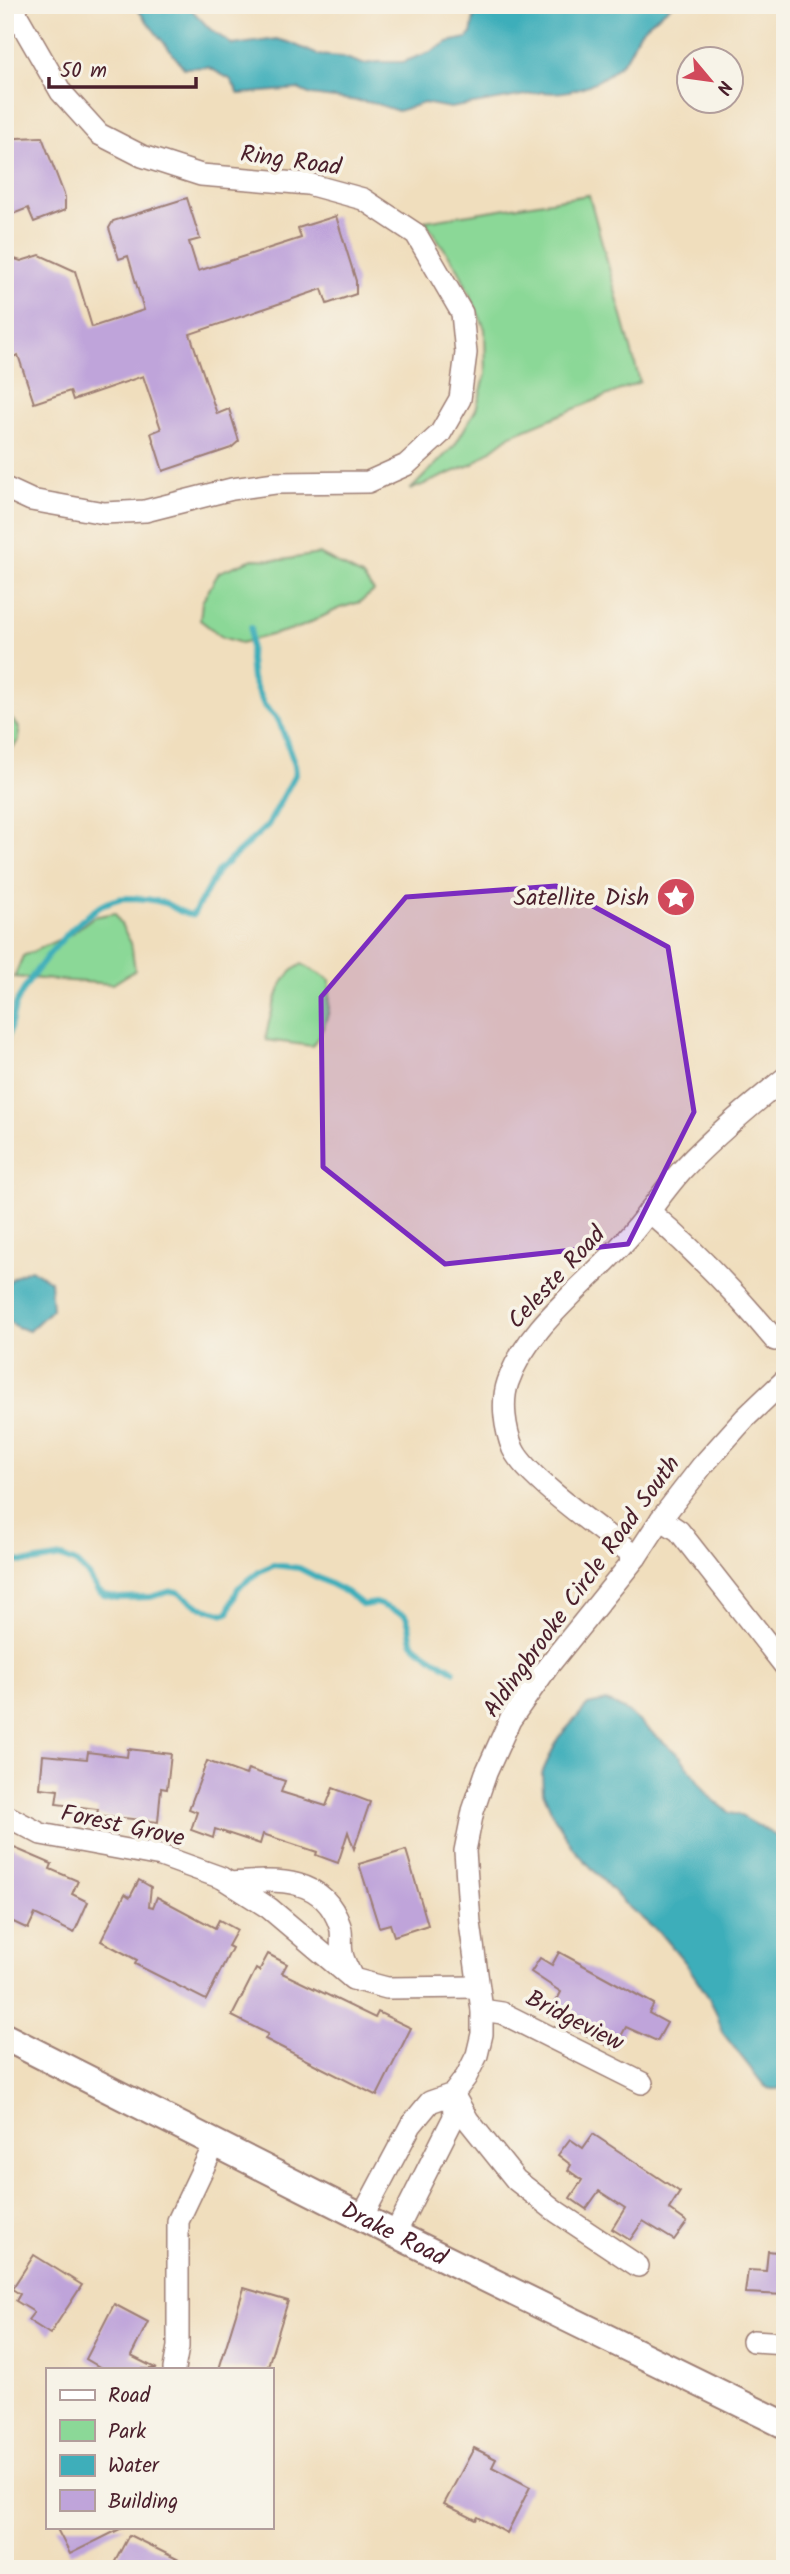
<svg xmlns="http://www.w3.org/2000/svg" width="790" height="2574" viewBox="0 0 790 2574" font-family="Kalam,sans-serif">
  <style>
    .green { fill: #8bd897; stroke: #6a7c61; stroke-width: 2 }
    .water { fill: #3eaeba; stroke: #446672; stroke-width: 2 }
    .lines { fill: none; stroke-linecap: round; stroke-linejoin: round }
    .stream { stroke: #3eaeba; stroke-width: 6 }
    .building { fill: #bfa4da }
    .minor-casing { stroke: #9d7e74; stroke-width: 24 }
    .tertiary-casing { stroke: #9d7e74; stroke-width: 30 }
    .minor { stroke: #fff; stroke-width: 21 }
    .tertiary { stroke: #fff; stroke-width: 26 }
    .marked { fill: #7b2cbf; fill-opacity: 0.2; stroke: #7b2cbf; stroke-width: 5; stroke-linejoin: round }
    .labels { text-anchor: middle; stroke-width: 7; stroke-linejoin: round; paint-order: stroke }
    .street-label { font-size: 24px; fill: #4a1f2b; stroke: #f7f3e8 }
    .poi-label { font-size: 24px; fill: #4a1f2b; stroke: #f7f3e8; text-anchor: end }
  </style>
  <rect width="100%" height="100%" fill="#f7f3e8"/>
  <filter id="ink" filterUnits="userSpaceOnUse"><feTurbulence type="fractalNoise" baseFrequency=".0143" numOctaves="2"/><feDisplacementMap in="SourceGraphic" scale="14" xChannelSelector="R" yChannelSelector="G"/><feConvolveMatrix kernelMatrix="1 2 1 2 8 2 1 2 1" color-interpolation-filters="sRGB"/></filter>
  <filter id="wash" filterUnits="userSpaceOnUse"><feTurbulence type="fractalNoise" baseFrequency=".00686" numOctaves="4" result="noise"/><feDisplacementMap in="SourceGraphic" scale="28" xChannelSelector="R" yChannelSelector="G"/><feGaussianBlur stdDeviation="1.57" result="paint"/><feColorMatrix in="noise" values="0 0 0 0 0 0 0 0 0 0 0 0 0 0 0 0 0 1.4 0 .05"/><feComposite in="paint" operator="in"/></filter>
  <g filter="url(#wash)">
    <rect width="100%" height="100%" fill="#f0debd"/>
    <!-- green -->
    <g class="green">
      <polygon points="589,195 640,382 511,435 473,464 410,490 455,445 476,409 486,374 485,329 459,270 425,221"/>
      <polygon points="319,554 362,576 374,591 360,602 340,608 301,627 241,643 222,637 200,620 202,602 219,572 253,559 282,560"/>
      <polygon points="5,712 19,727 19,740 5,757"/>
      <polygon points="115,913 131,943 135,970 113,984 14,977 23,956 71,934 93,917"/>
      <path d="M302 964 330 980C330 1010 330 1021 312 1046L266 1040C266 1027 278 989 285 979 290 972 295 968 302 964Z"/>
      <polygon points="576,2564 679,2567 688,2569 567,2569"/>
    </g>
    <!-- water -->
    <g class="water">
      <path d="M131 5H187L210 29 233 45 277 39 291 43 318 55 343 57 363 64 378 62H403L430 52 448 42 467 38 471 34 474 17 495 10 500 5H672C662 13 651 21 642 30 635 37 633 49 626 58 607 81 572 96 543 92L450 108 424 103 398 111 374 103 311 95 298 89 239 94 230 79 208 67 184 68 137 9Z"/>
      <path d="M31 1269 50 1281 52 1309 29 1331 17 1327 5 1319C5 1287 0 1281 31 1269Z"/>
      <polygon points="606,1701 628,1712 680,1756 710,1797 730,1813 739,1815 785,1841 785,2083 778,2089 768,2089 763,2084 722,2032 717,2014 709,1998 685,1962 665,1938 623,1902 574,1849 553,1815 543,1792 542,1773 558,1738 588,1705"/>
    </g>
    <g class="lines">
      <!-- stream -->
      <g class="stream">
        <path d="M5 1043C12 1029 11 1015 17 1002 33 969 88 899 126 898 137 898 153 899 164 903 174 906 181 915 193 915L218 871 268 825 296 773 295 765 279 721 264 705 252 679 250 660 251 628"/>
        <path d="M5 1561 32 1562 62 1557 76 1563 89 1576 97 1590 104 1595 118 1598 151 1597 171 1591 178 1592 198 1606 224 1614 228 1613 238 1588 260 1571 274 1565 299 1568 346 1592 363 1605 376 1603 405 1615C411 1624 409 1633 412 1641 416 1650 445 1664 454 1671"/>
      </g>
    </g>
    <g id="blocks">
      <!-- building -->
      <g class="building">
        <polygon points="42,137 65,197 65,210 34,222 28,208 5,217 5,142 17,138"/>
        <polygon points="187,198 200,239 189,242 198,271 301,238 298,228 336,216 356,281 356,294 327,304 322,289 190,334 217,414 229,409 239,441 231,448 163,471 151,433 161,429 143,376 73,400 70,391 34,403 18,355 5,360 5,256 21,261 40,255 75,271 92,327 144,310 128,256 119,259 109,228 113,221"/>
        <polygon points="128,1749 171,1754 167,1789 161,1788 158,1822 97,1815 98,1809 56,1804 58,1790 40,1788 43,1755 87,1759 88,1752 127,1757"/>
        <polygon points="207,1761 246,1775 248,1769 285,1781 281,1792 326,1806 333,1788 370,1802 354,1849 348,1832 338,1863 316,1855 317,1852 263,1834 260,1844 215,1829 213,1838 191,1830 197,1812 189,1809"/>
        <polygon points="5,1844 52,1864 50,1869 78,1881 72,1894 88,1902 74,1933 35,1914 28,1929 5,1918"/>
        <polygon points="406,1850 428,1925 394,1936 390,1924 379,1927 359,1864"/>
        <polygon points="139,1880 151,1887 149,1906 153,1907 157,1897 215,1928 219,1920 237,1930 228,1946 232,1948 206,2000 135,1964 137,1960 101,1941 125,1894 130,1897"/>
        <polygon points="559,1952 654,2004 649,2013 667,2023 657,2041 626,2027 614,2049 549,2016 561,1992 531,1972 540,1958 552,1965"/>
        <polygon points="268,1954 287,1964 282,1973 375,2018 378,2012 411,2028 377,2096 265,2039 268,2034 232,2016 256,1969 259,1971"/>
        <polygon points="593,2134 680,2192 669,2209 687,2222 674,2240 643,2221 630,2240 612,2229 625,2208 599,2191 586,2209 570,2198 582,2180 568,2170 571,2165 558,2155 570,2139 583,2148"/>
        <polygon points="768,2251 785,2253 785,2295 745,2293 748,2270 766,2271"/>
        <polygon points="34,2255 82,2285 50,2334 28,2320 34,2312 16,2301 20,2294 12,2289"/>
        <polygon points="244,2288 288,2301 267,2369 219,2369"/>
        <polygon points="114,2304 148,2322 131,2356 157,2369 103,2369 86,2359"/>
        <polygon points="474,2448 496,2459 492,2467 530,2487 507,2533 478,2517 476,2520 444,2504"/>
        <polygon points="56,2527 124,2527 70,2554"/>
        <polygon points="129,2535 197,2569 111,2569"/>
      </g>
    </g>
  </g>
  <g filter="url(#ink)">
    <use href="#blocks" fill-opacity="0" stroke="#9d7e74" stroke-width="2"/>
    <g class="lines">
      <!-- minor casing -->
      <g class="minor-casing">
        <g id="minor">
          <polyline points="5,488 31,500 104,513 145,511 232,489 275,483 368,482 406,465 440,434 460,399 466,353 462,313 416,234 363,199 308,184 201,175 142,156 99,134 61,92 11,5"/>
          <path d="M649 1211C695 1251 736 1293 775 1340"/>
          <polyline points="661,1519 679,1531 785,1666"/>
          <path d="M636 1557C607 1534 527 1479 513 1449 505 1429 501 1402 508 1382 527 1326 588 1284 626 1240 646 1218 662 1192 682 1170 714 1136 749 1107 785 1078"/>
          <polyline points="5,1815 41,1834 161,1856 222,1878 269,1908 353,1979 387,1988 478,1987"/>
          <path d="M231 1883C274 1880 323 1874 340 1926 343 1934 340 1944 342 1953 343 1961 349 1970 352 1978"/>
          <polyline points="482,2010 502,2013 642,2083"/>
          <polyline points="453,2094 468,2120 516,2180 557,2212 638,2266"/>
          <polyline points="362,2217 411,2125 430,2102 453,2094 466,2077 477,2055 482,2034 482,2010 470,1923 465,1851 473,1811 486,1773 510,1720 549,1665 636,1557 661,1519 702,1466 745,1418 785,1380"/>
          <polyline points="395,2234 454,2117 453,2094"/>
          <polyline points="753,2341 785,2343"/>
          <polyline points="174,2369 178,2347 178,2221 215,2143"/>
        </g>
      </g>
      <!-- tertiary casing -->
      <g class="tertiary-casing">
        <g id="tertiary">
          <path id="s1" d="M5 2037 395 2234 785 2425"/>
        </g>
      </g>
      <!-- minor -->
      <use href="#minor" class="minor"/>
      <!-- tertiary -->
      <use href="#tertiary" class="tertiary"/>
    </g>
  </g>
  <!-- marked area -->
  <path class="marked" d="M556 886 668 947 694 1112 628 1244 445 1264 323 1167 321 997 406 897Z"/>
  <!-- icons -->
  <defs>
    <g id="sight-disc" transform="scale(2.0125)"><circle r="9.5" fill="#d1495b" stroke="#f7f3e8"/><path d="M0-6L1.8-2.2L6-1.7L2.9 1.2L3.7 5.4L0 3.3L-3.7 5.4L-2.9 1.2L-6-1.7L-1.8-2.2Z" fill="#fff"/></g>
  </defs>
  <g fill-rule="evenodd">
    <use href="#sight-disc" x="676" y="897"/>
  </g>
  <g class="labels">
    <!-- street labels -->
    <g class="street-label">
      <text transform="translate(291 160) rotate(8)" y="8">Ring Road</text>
      <text transform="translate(556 1277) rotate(-47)" y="8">Celeste Road</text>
      <text transform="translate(581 1586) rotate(-54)" y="8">Aldingbrooke Circle Road South</text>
      <text transform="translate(123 1825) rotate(12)" y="8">Forest Grove</text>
      <text transform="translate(575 2020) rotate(27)" y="8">Bridgeview</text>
      <text dy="8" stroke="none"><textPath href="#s1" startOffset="436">Drake Road</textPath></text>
    </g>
    <!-- poi labels -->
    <g class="poi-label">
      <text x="649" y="905">Satellite Dish</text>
    </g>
  </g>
  <!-- margin -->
  <rect width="790" height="2574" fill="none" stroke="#f7f3e8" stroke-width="28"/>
  <!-- legend -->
  <rect x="46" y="2368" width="228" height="161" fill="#f7f3e8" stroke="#b29e9c" stroke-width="2"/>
  <rect x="60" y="2390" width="35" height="10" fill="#ffffff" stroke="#b29e9c" stroke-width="2"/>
  <text x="108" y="2402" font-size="21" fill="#4a1f2b">Road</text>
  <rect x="60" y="2420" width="35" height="21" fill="#8bd897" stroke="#b29e9c" stroke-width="2"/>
  <text x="108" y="2438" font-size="21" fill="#4a1f2b">Park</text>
  <rect x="60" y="2455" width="35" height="21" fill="#3eaeba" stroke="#b29e9c" stroke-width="2"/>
  <text x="108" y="2472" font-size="21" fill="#4a1f2b">Water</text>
  <rect x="60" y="2490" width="35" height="21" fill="#bfa4da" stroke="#b29e9c" stroke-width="2"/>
  <text x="108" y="2508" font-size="21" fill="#4a1f2b">Building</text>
  <!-- north arrow -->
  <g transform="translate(710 80) rotate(119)"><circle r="33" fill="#f7f3e8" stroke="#b29e9c" stroke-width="2"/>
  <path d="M0-5L12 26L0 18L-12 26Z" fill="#d1495b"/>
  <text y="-10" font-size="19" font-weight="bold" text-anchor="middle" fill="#4a1f2b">N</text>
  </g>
  <!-- scale -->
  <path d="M49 77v10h147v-10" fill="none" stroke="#4a1f2b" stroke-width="3.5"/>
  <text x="60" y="77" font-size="21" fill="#4a1f2b" stroke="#f7f3e8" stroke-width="5" paint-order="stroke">50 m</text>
</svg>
